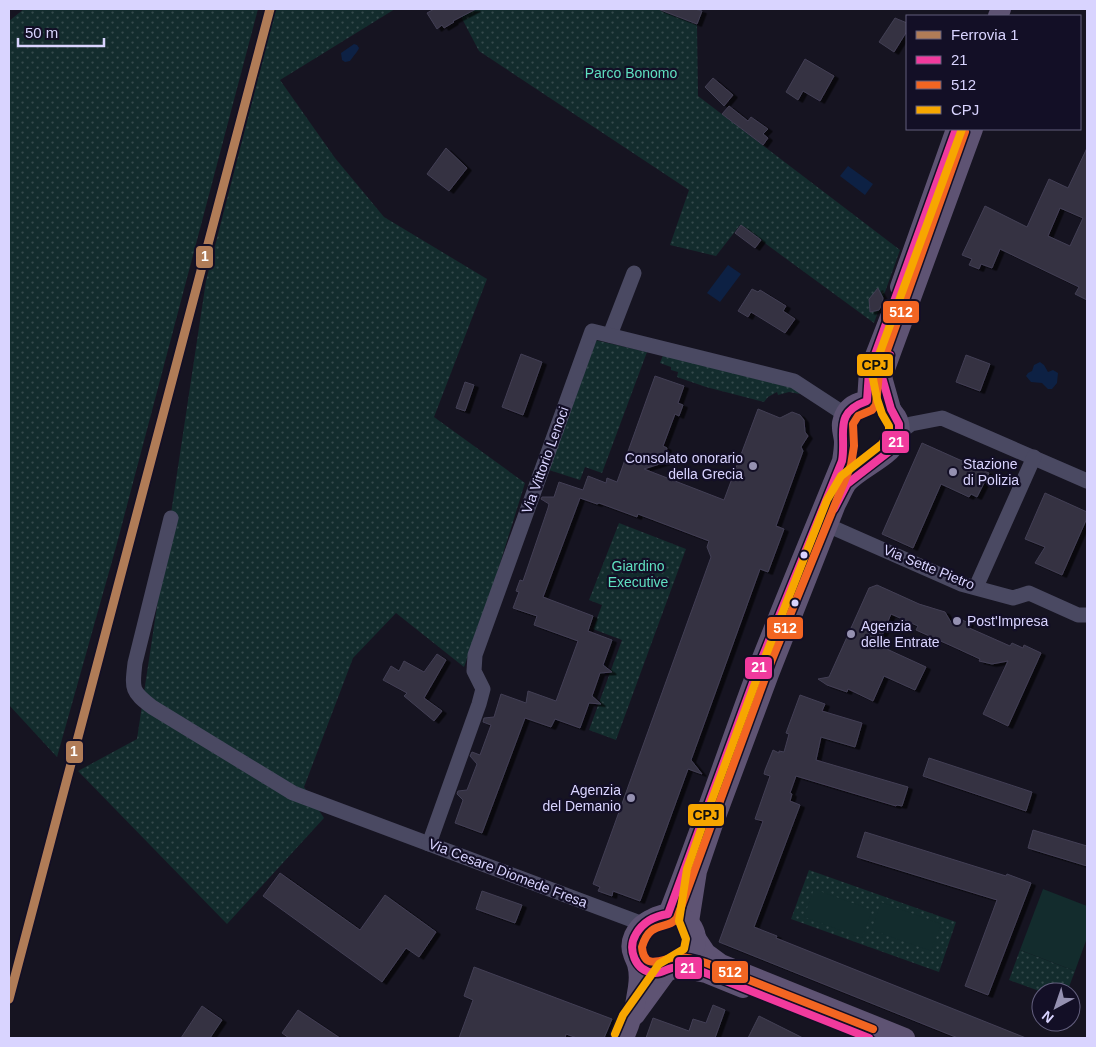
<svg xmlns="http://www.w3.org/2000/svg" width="1096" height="1047" viewBox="0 0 1096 1047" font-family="Helvetica,sans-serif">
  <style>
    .green { fill: url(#green-dots) }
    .pitch { fill: #132c2d }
    .water { fill: #0d2144 }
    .building { fill: #343243; stroke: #433f54; fill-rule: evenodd; filter: url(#shadow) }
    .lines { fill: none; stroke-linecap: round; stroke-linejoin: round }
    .minor { stroke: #4a4962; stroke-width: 15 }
    .major { stroke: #5e5373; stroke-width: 20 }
    .bus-1-casing { stroke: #130f26; stroke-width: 11 }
    .bus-2-casing { stroke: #130f26; stroke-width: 11 }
    .bus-3-casing { stroke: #130f26; stroke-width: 11 }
    .bus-1 { stroke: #f13a9d; stroke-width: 8 }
    .bus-2 { stroke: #f26522; stroke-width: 8 }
    .bus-3 { stroke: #f7a600; stroke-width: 8 }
    .rail-1-casing { stroke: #130f26; stroke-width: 12 }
    .rail-1 { stroke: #b07c57; stroke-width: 9 }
    .poi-dot { fill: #9591b1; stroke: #130f26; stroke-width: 2 }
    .bus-dot { fill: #d9d4ff; stroke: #130f26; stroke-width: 2 }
    .labels { text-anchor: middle; stroke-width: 4.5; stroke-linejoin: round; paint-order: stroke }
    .park-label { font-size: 14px; fill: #5fe0c0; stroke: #130f26 }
    .poi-label { font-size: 14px; fill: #d9d4ff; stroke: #130f26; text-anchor: start }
    .street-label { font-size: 14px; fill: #d9d4ff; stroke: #130f26 }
    .line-badge { stroke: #130f26; stroke-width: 2 }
    .badge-label { font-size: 14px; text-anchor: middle; font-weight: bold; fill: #fff }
    .pale-badge-label { font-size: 14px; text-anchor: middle; font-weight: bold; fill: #111 }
  </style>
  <defs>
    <pattern id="green-dots" width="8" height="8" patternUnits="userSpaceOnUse" patternTransform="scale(1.25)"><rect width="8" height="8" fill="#132c2d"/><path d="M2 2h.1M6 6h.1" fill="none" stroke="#354a4c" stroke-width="1.8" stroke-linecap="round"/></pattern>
    <filter id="shadow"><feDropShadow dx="4.5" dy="2.5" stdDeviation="0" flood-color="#0009"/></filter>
  </defs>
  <rect width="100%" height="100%" fill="#161421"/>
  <!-- green -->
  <g class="green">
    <polygon points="24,9 258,9 116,547 57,757 9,705 9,21"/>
    <polygon points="276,9 395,9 280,80 335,158 384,217 487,279 434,417 525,483 493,586 464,667 396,613 353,658 304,787 324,818 227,924 78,771 137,739 206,281"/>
    <polygon points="457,9 662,9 661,11 697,25 698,96 900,250 874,323 740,225 716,256 670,245 689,190 479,51"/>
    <polygon points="595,340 647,352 602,473 585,467 580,480 549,470"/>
    <polygon points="663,355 797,389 800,394 789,392 778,395 777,392 768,397 764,402 706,387 677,377 678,372 671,370 671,367 660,363"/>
    <polygon points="619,523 686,549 616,740 589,730 622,640 593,629 602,605 589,600"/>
    <polygon points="809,870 956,922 939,972 791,919"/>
    <polygon points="1020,950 1075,971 1067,992 1042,992 1009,980"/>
  </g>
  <!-- pitch -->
  <g class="pitch">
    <polygon points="814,889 872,910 862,938 804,917"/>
    <polygon points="1043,889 1087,906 1087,938 1075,971 1020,950"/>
    <polygon points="881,902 941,924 931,951 872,930"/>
  </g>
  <!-- water -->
  <g class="water">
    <path d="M354 44 357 45 359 48C358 51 352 58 350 61L345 62 342 60 341 53Z"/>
    <polygon points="848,166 873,184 865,195 840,176"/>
    <polygon points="728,265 741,274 720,302 707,293"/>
    <polygon points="1040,362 1044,365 1048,372 1053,370 1058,373 1057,383 1052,389 1048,389 1042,383 1031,382 1026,376 1028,373 1032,371 1034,365"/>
  </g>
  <!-- building -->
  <g class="building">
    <polygon points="434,9 476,9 453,21 454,22 444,28 442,25 437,29 427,13"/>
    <polygon points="658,9 695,9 702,11 697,24"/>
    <polygon points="895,18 907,23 907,31 894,52 879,42"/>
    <polygon points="805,59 834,76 820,101 803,91 798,100 786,92"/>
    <polygon points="713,78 733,95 724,106 705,87"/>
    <polygon points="729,106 748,121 751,117 768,129 763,134 768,138 763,145 722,114"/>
    <polygon points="446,148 467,168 449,191 427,174"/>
    <path d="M1087 148V300L1075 294 1079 287 1000 249 992 268 981 264 979 269 969 265 972 259 962 255 985 206 1027 227 1049 179 1068 188ZM1060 208 1083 218 1070 246 1048 236Z"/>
    <polygon points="741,225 761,240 755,248 735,233"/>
    <polygon points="878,288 883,298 882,304 879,310 870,312 869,299"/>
    <polygon points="752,289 758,292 760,290 786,306 783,311 795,319 785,333 751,312 748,317 738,311"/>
    <polygon points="521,354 542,362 523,415 502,407"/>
    <polygon points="966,355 990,364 980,391 956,382"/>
    <polygon points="655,376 684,386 678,403 683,405 679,416 675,414 663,446 667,448 666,452 675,459 644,469 724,500 758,409 780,418 792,412 800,415 804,420 805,432 808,436 801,447 803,451 776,526 784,529 768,572 760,569 691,760 702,774 688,769 640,901 613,891 612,896 598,891 600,887 593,884 711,557 707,547 709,541 638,514 637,517 599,503 597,504 580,498 543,597 593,616 588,631 612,640 603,665 612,672 600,673 592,696 601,704 589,703 580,728 555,719 551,727 525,718 482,833 455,823 463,800 457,794 458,791 467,790 477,764 470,756 472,752 480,755 491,725 483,722 484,718 494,717 501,694 526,703 528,691 556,701 578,641 534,625 537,616 513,608 519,592 516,591 520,580 523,581 548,508 549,504 541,499 542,497 554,497 559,482 583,490 588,476 606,483 607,478 617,482"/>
    <polygon points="465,382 474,385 465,411 456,408"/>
    <polygon points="922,443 989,473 977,497 971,494 969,497 941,484 913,548 882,534"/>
    <polygon points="1045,493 1087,512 1087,518 1062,575 1035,563 1045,547 1025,539"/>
    <polygon points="877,585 919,604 945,612 952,624 955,617 969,623 967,627 1010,646 1012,643 1023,648 1024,645 1041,653 1008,726 983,714 1008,661 992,664 979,661 980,659 954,647 916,630 918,626 891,614 878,645 926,667 915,690 884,676 873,701 848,689 847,692 827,685 818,679 829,677 869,588"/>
    <polygon points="437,654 446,660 424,698 442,711 434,721 404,696 407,693 383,680 391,666 399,671 404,661 424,672"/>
    <polygon points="800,695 825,704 822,711 862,723 855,747 821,737 816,760 908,787 902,806 897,805 896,806 796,776 790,793 792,794 790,801 800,805 754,927 777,936 776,938 1026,1038 958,1038 719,942 763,821 755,819 770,776 764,774 765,770 773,750 779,753 779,751 784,752 789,734 786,733"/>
    <polygon points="929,758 1032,792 1026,811 923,776"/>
    <polygon points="1033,830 1087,846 1087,866 1028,848"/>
    <polygon points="865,832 1006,876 1007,874 1031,883 988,995 965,986 997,900 857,857"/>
    <polygon points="280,873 360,930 385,895 436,932 419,957 406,948 382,982 263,896"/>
    <polygon points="482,891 522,905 515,923 476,909"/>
    <polygon points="474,967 612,1019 604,1038 577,1038 566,1034 565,1038 459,1038 473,1000 464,996"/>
    <polygon points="713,1005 725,1010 715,1038 646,1038 653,1018 689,1031 693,1019 706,1023"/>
    <polygon points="202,1006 222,1020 210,1038 181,1038"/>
    <polygon points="298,1010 340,1038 289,1038 282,1033"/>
    <polygon points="759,1016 803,1038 748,1038"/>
  </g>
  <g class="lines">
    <!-- minor -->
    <g class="minor">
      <polyline points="610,335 634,273"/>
      <polyline points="899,433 911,424 942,418 1087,481"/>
      <path d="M171 518 135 663C132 689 131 691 152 707L293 793 643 924"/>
      <polyline points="827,525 961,584 1013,598 1029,593 1078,615 1087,615"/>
      <polyline points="976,587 1034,457"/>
      <polyline points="429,844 479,704 483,689 474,671 475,655 592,331 794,381 846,415"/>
    </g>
    <!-- major -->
    <g class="major">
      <polyline points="998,16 1001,9"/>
      <polyline points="900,287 956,129"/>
      <polyline points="867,401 869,371 890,317"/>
      <polyline points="891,409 882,377 973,129"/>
      <path d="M668 914C701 830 730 743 762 658 788 592 815 527 842 461 843 455 844 449 844 442 844 436 841 430 842 423 850 383 913 403 897 441 890 457 859 469 847 483 843 489 840 497 836 504L769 674 712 827 697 871 689 922"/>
      <polyline points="696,938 706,953 721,964 905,1038"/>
      <polyline points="676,967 706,973 743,988"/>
      <polyline points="635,1015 667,971"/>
      <path d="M624 1038C631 1022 636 1005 638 987 639 980 639 971 637 964 636 961 634 957 633 954 628 942 636 928 646 922 653 918 660 914 668 914 678 915 687 918 693 928 705 950 679 973 657 973 649 973 643 968 637 963"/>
    </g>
    <!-- bus-1 casing -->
    <g class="bus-1-casing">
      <g id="bus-1">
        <polyline points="834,509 847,484 891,450 896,442 899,433 899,424 891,409 882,377 890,355"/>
        <path d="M869 1038 703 972C694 969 682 965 672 968 666 969 661 974 654 973 635 971 627 949 636 934 643 922 654 916 668 914L762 658 842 461C847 434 832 413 867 401L869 371 956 129"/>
      </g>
    </g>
    <!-- bus-2 casing -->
    <g class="bus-2-casing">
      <path id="bus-2" d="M873 1029 706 963C697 960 688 957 679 957 665 957 644 973 642 947 650 919 668 931 677 918L771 662 851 465 854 446 853 424 858 416 872 410 876 405 879 373 965 132"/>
    </g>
    <!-- bus-3 casing -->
    <g class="bus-3-casing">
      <polyline id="bus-3" points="615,1034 623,1015 659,964 684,949 686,939 679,921 687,869 703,824 760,670 827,500 841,476 882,444 889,432 889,426 882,414 877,399 872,374 962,129"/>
    </g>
    <!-- bus-1 -->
    <use href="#bus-1" class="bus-1"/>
    <!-- bus-2 -->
    <use href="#bus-2" class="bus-2"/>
    <!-- bus-3 -->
    <use href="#bus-3" class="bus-3"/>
    <!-- rail-1 casing -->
    <g class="rail-1-casing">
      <polyline id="rail-1" points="9,999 270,9"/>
    </g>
    <!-- rail-1 -->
    <use href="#rail-1" class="rail-1"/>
  </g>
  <!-- markers -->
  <g class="poi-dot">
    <circle cx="753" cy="466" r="5"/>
    <circle cx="953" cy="472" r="5"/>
    <circle cx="957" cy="621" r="5"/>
    <circle cx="851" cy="634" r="5"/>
    <circle cx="631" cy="798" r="5"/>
  </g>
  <g class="bus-dot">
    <circle cx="804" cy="555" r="4.5"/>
    <circle cx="795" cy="603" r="4.5"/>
  </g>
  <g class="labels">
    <!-- park labels -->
    <g class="park-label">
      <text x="631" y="78">Parco Bonomo</text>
      <text x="638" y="571">Giardino<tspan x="638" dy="16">Executive</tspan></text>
    </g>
    <!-- poi labels -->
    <g class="poi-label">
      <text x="743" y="463" text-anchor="end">Consolato onorario<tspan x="743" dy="16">della Grecia</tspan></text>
      <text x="963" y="469">Stazione<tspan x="963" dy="16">di Polizia</tspan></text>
      <text x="967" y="626">Post'Impresa</text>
      <text x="861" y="631">Agenzia<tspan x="861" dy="16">delle Entrate</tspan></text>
      <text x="621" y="795" text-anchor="end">Agenzia<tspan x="621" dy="16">del Demanio</tspan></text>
    </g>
    <!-- street labels -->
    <g class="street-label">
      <text transform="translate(545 460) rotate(-70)" y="5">Via Vittorio Lenoci</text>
      <text transform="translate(929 567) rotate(22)" y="5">Via Sette Pietro</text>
      <text transform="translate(508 873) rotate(21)" y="5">Via Cesare Diomede Fresa</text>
    </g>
  </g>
  <g class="line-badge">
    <rect x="195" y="245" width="19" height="24" rx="5" fill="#b07c57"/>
    <rect x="882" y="300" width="38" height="24" rx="5" fill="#f26522"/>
    <rect x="856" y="353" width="38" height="24" rx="5" fill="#f7a600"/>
    <rect x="881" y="430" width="29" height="24" rx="5" fill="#f13a9d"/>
    <rect x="766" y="616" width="38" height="24" rx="5" fill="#f26522"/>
    <rect x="744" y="656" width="29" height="24" rx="5" fill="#f13a9d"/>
    <rect x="65" y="740" width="19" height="24" rx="5" fill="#b07c57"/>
    <rect x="687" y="803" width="38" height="24" rx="5" fill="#f7a600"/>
    <rect x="674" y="956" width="29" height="24" rx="5" fill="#f13a9d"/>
    <rect x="711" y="960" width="38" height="24" rx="5" fill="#f26522"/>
  </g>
  <g class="badge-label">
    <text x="205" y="261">1</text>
    <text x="901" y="317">512</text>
    <text x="896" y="447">21</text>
    <text x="785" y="633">512</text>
    <text x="759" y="672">21</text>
    <text x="74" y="756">1</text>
    <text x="688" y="973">21</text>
    <text x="730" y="977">512</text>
  </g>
  <g class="pale-badge-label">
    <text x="875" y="370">CPJ</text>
    <text x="706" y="820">CPJ</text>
  </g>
  <!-- border -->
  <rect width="1096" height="1047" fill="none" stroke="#d9d4ff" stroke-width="20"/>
  <!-- legend -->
  <rect x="906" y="15" width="175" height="115" fill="#130f26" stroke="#625e7d"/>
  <rect x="916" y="31" width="25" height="8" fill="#b07c57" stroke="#625e7d"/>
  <text x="951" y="40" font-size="15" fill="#d9d4ff">Ferrovia 1</text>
  <rect x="916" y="56" width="25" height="8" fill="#f13a9d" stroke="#625e7d"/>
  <text x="951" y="65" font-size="15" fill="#d9d4ff">21</text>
  <rect x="916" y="81" width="25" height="8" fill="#f26522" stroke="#625e7d"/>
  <text x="951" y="90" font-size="15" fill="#d9d4ff">512</text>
  <rect x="916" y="106" width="25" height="8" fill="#f7a600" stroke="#625e7d"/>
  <text x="951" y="115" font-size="15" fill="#d9d4ff">CPJ</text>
  <!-- north arrow -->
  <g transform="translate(1056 1007) rotate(220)"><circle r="24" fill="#130f26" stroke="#625e7d"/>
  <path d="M0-4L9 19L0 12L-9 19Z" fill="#9591b1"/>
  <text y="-8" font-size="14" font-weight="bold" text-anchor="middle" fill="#d9d4ff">N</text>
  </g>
  <!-- scale -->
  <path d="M18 38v8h86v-8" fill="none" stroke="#d9d4ff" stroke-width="2.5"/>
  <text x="25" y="38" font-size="15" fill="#d9d4ff" stroke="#130f26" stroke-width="4" paint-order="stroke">50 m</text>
</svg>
